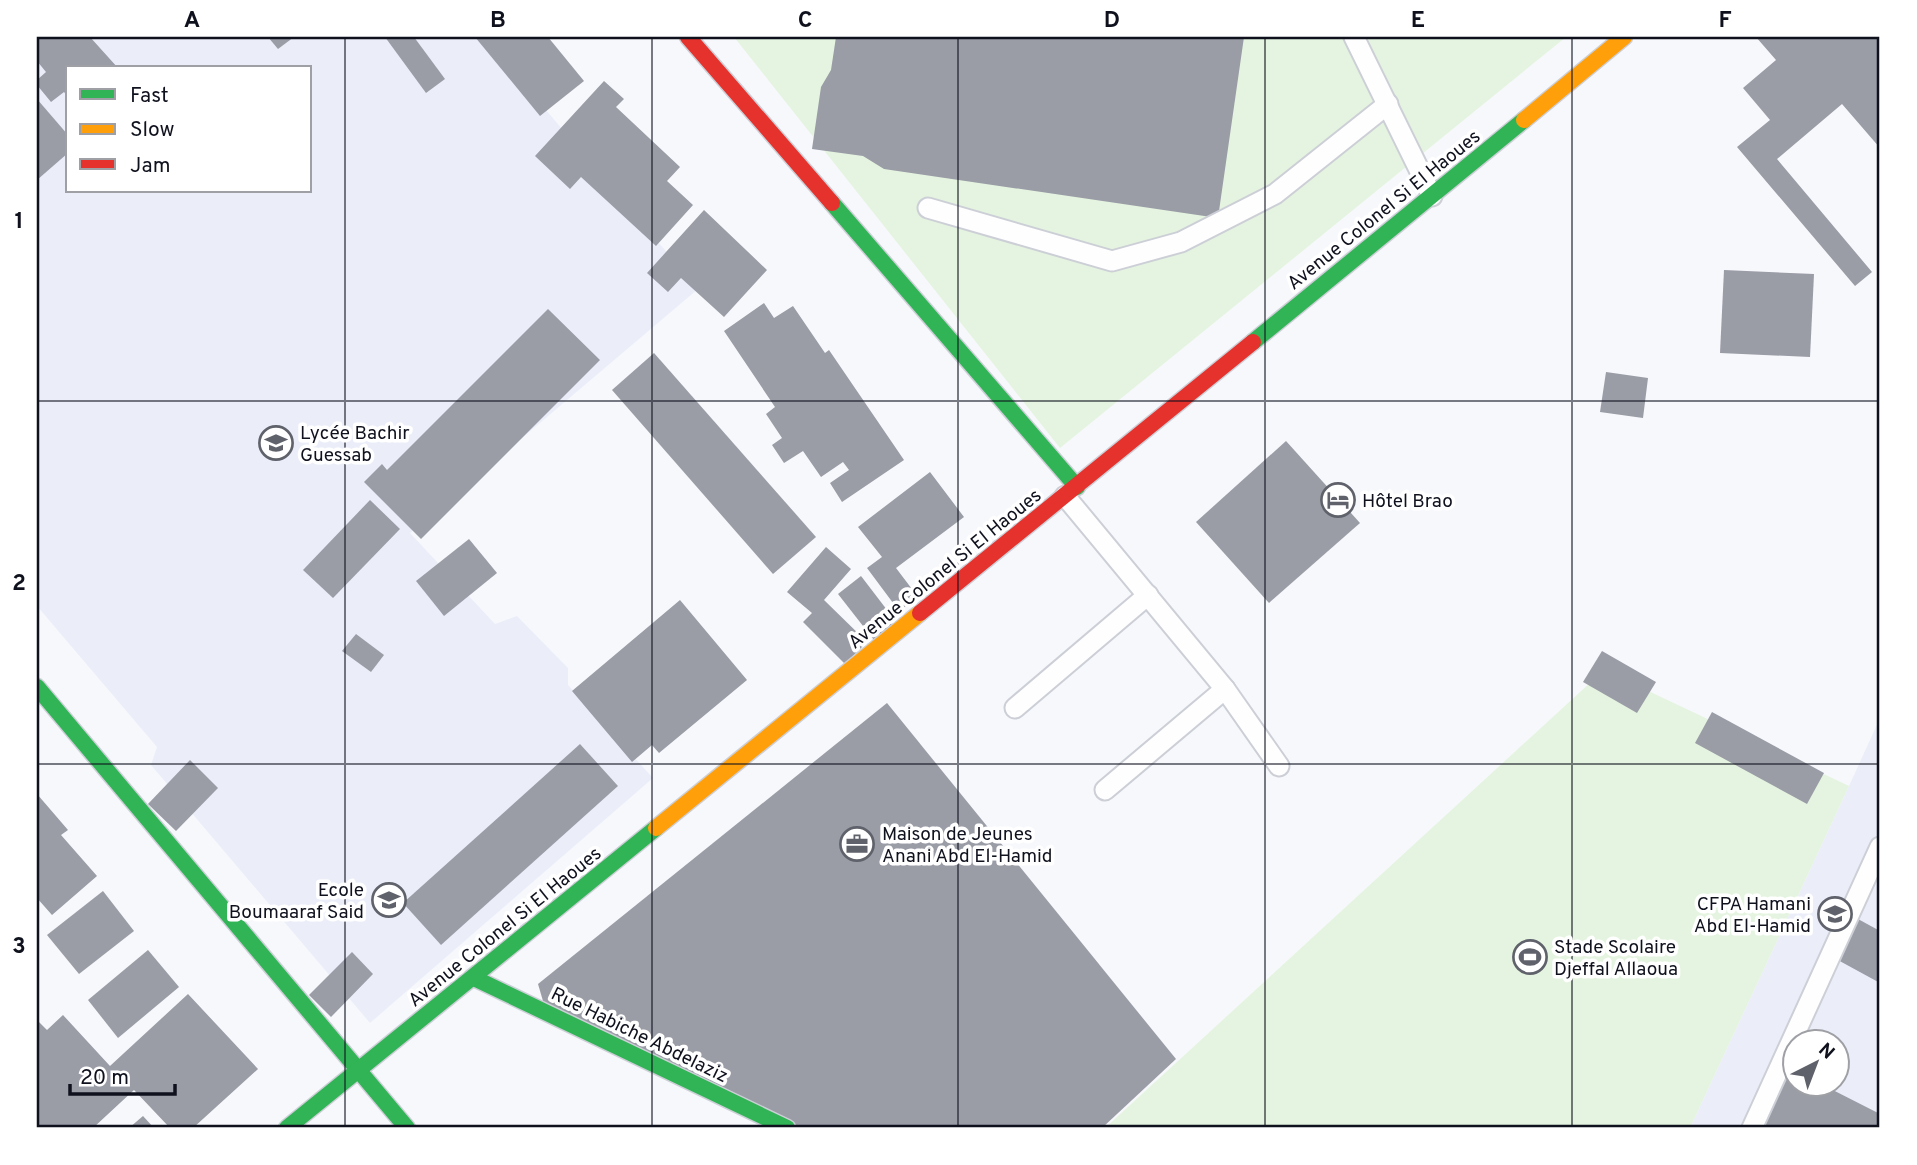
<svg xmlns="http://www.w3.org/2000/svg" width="1917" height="1165" viewBox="0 0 1917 1165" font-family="Overpass,sans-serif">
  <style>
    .built { fill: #ebeef9; fill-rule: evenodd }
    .green { fill: #e5f4e0 }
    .building { fill: #9a9ca6 }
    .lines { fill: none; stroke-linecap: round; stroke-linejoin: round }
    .lane-casing { stroke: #cdcfd7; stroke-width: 23 }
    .fast-casing { stroke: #cdcfd7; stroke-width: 19 }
    .slow-casing { stroke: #cdcfd7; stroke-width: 19 }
    .jam-casing { stroke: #cdcfd7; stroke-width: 19 }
    .lane { stroke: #fefeff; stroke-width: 19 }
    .fast { stroke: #30b455; stroke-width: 16 }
    .slow { stroke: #ff9f0a; stroke-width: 16 }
    .jam { stroke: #e5322d; stroke-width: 16 }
    .grid { fill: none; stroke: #0f111d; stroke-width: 2; stroke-opacity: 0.55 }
    .labels { text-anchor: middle; stroke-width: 7; stroke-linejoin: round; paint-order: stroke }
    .street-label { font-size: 19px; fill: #0f111d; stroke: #fff }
    .poi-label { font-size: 19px; fill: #0f111d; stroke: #fff; text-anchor: start }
    .neatline { fill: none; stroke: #0f111d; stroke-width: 2.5 }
    .grid-label { font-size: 23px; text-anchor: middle; font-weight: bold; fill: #0f111d }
  </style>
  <rect width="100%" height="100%" fill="#f7f8fc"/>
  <!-- built -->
  <g class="built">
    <path d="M37 37H484L698 289 410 533 495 624 517 616 568 668V685L653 778 370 1023 151 765 157 747 37 606ZM68 68H310V191H68Z"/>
    <path d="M1880 718V1128H1690L1849 786ZM1794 1042H1836V1084H1794Z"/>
  </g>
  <!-- green -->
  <g class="green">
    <polygon points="734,37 1566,37 1060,448"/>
    <polygon points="1604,670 1849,786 1690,1128 1105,1128"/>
  </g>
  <!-- building -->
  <g class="building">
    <polygon points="37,37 90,37 118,68 68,68 68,97 64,92 51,102 37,85 37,80 46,72 37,61"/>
    <polygon points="268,37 294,37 278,49"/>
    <polygon points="385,37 414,37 445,79 426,93"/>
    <polygon points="475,37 548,37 584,81 540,116"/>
    <polygon points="836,37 1244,37 1218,218 884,169 863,156 812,149 821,87 831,70"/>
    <polygon points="1756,37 1880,37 1880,148 1842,104 1777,159 1872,272 1855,286 1737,147 1770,120 1743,88 1776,60"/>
    <polygon points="604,81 624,99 616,107 680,167 667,181 693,205 656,246 581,177 570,189 535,156"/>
    <polygon points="37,99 68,135 68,153 37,180"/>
    <polygon points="704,210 767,270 724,317 681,278 668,292 647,273"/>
    <polygon points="1724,270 1814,274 1810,357 1720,353"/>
    <polygon points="764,303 774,318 793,306 825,353 829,350 904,460 842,502 830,483 849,470 843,462 821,477 803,451 784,463 772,445 782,438 766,414 775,407 724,331"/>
    <polygon points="548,309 600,360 421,539 364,482 382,464 387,470"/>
    <polygon points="654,353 816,537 773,574 612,390"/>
    <polygon points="1606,372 1648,378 1643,418 1600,412"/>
    <polygon points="1286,441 1360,523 1269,603 1196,522"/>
    <polygon points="930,472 964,517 896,568 918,597 899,611 867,568 882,557 858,527"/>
    <polygon points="370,500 400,529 333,598 303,570"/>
    <polygon points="469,539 497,573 444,616 416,581"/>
    <polygon points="826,547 851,569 824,600 867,642 845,664 803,622 812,613 787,592"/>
    <polygon points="861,576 897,623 874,640 838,594"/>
    <polygon points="680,600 747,680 659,753 652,745 632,762 572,691"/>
    <polygon points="356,634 384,655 371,672 342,651"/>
    <polygon points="1602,651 1656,682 1637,713 1583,682"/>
    <polygon points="887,703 1176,1059 1102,1128 779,1128 548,1018 538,984"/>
    <polygon points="1712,712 1824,773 1807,804 1695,743"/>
    <polygon points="580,744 618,786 441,945 403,903"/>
    <polygon points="190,760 218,788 176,831 148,804"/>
    <polygon points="37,794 68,830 61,835 97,876 52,915 37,898"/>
    <polygon points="103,891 134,931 79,974 47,935"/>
    <polygon points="1858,919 1880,931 1880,983 1836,959"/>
    <polygon points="148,950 179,987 118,1038 88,1000"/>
    <polygon points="352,952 373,974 331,1017 309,995"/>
    <polygon points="188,994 258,1069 193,1128 170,1128 134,1090 93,1128 37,1127 38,1021 47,1030 63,1015 110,1066"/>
    <polygon points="1788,1068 1794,1072 1794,1084 1821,1084 1880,1114 1880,1128 1759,1128"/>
    <polygon points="143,1116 154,1128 129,1128"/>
  </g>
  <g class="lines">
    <!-- lane casing -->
    <g class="lane-casing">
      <g id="lane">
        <polyline points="1354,37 1432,196"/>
        <polyline points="928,208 1112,261 1181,242 1275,194 1388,104"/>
        <polyline points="1065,496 1225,689 1279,766"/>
        <polyline points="1015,708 1148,595"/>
        <polyline points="1105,790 1225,689"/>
        <polyline points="1752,1128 1880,847"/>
      </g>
    </g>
    <!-- fast casing -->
    <g class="fast-casing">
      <g id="fast">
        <polyline points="832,203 1077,487"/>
        <polyline points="1253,342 1524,120"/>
        <polyline points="37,687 407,1128"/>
        <polyline points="474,978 787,1128"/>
        <polyline points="287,1128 656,828"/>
      </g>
    </g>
    <!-- slow casing -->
    <g class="slow-casing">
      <g id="slow">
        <polyline points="1524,120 1624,37"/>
        <polyline points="656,828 920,613"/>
      </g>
    </g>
    <!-- jam casing -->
    <g class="jam-casing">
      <g id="jam">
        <polyline points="688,37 832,203"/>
        <polyline points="920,613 1253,342"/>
      </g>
    </g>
    <!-- lane -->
    <use href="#lane" class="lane"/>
    <!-- fast -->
    <use href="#fast" class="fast"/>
    <!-- slow -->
    <use href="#slow" class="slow"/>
    <!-- jam -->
    <use href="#jam" class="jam"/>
  </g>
  <!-- grid -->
  <path class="grid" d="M345 37V1128M652 37V1128M958 37V1128M1265 37V1128M1572 37V1128M37 401H1880M37 764H1880"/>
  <!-- icons -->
  <defs>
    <g id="school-ring" transform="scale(1.75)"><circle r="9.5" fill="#fff" stroke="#60626b" stroke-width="1.5"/><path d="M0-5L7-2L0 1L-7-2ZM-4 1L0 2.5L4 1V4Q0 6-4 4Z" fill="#60626b"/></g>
    <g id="hotel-ring" transform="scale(1.75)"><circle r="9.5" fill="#fff" stroke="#60626b" stroke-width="1.5"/><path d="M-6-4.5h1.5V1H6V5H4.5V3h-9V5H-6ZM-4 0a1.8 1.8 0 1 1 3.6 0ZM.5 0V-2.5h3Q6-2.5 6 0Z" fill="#60626b"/></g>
    <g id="office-ring" transform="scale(1.75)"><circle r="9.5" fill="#fff" stroke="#60626b" stroke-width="1.5"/><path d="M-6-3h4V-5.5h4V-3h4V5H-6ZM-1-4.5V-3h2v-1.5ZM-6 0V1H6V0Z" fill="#60626b"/></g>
    <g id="university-ring" transform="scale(1.75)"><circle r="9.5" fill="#fff" stroke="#60626b" stroke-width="1.5"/><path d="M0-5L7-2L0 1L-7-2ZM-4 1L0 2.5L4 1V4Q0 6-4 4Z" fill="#60626b"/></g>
    <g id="stadium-ring" transform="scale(1.75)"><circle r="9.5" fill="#fff" stroke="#60626b" stroke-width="1.5"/><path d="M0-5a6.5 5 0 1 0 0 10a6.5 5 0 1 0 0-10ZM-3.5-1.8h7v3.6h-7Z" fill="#60626b"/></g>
  </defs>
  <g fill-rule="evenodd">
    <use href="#school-ring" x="276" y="443"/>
    <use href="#hotel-ring" x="1338" y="500"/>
    <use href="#office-ring" x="857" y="844"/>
    <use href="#school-ring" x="389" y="900"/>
    <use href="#university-ring" x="1835" y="914"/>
    <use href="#stadium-ring" x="1530" y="957"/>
  </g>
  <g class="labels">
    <!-- street labels -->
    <g class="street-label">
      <text transform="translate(1383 209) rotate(-39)" y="7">Avenue Colonel Si El Haoues</text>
      <text transform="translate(944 568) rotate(-39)" y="7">Avenue Colonel Si El Haoues</text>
      <text transform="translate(504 926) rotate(-39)" y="7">Avenue Colonel Si El Haoues</text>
      <text transform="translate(640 1034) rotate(26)" y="7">Rue Habiche Abdelaziz</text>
    </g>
    <!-- poi labels -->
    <g class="poi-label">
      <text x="300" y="439">Lycée Bachir<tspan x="300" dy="22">Guessab</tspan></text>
      <text x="1362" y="507">Hôtel Brao</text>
      <text x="882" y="840">Maison de Jeunes<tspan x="882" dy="22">Anani Abd El-Hamid</tspan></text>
      <text x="364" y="896" text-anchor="end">Ecole<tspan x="364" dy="22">Boumaaraf Said</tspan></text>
      <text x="1811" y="910" text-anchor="end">CFPA Hamani<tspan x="1811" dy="22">Abd El-Hamid</tspan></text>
      <text x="1554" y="953">Stade Scolaire<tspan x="1554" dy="22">Djeffal Allaoua</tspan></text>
    </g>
  </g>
  <!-- border -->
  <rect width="1917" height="1165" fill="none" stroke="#ffffff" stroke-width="77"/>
  <!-- legend -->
  <rect x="66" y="66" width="245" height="126" fill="#ffffff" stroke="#9fa0a5" stroke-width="2"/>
  <rect x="80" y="89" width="35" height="10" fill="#30b455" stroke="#9fa0a5" stroke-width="2"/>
  <text x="130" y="102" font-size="21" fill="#0f111d">Fast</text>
  <rect x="80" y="124" width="35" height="10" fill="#ff9f0a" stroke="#9fa0a5" stroke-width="2"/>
  <text x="130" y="136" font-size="21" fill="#0f111d">Slow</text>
  <rect x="80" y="159" width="35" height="10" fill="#e5322d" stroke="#9fa0a5" stroke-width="2"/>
  <text x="130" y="172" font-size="21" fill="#0f111d">Jam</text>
  <!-- north arrow -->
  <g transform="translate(1816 1063) rotate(42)"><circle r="33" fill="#ffffff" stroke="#9fa0a5" stroke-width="2"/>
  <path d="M0-5L12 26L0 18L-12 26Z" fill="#60626b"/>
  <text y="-10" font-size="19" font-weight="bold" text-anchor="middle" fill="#0f111d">N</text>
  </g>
  <!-- scale -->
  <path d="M70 1084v10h105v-10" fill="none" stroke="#0f111d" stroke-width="3.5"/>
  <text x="80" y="1084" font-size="21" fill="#0f111d" stroke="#ffffff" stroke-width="5" paint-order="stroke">20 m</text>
  <rect x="38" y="38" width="1840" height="1088" class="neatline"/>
  <g class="grid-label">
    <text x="192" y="27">A</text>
    <text x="498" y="27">B</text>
    <text x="805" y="27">C</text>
    <text x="1112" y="27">D</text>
    <text x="1418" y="27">E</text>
    <text x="1725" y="27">F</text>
    <text x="19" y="228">1</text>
    <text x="19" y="590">2</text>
    <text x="19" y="953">3</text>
  </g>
</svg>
